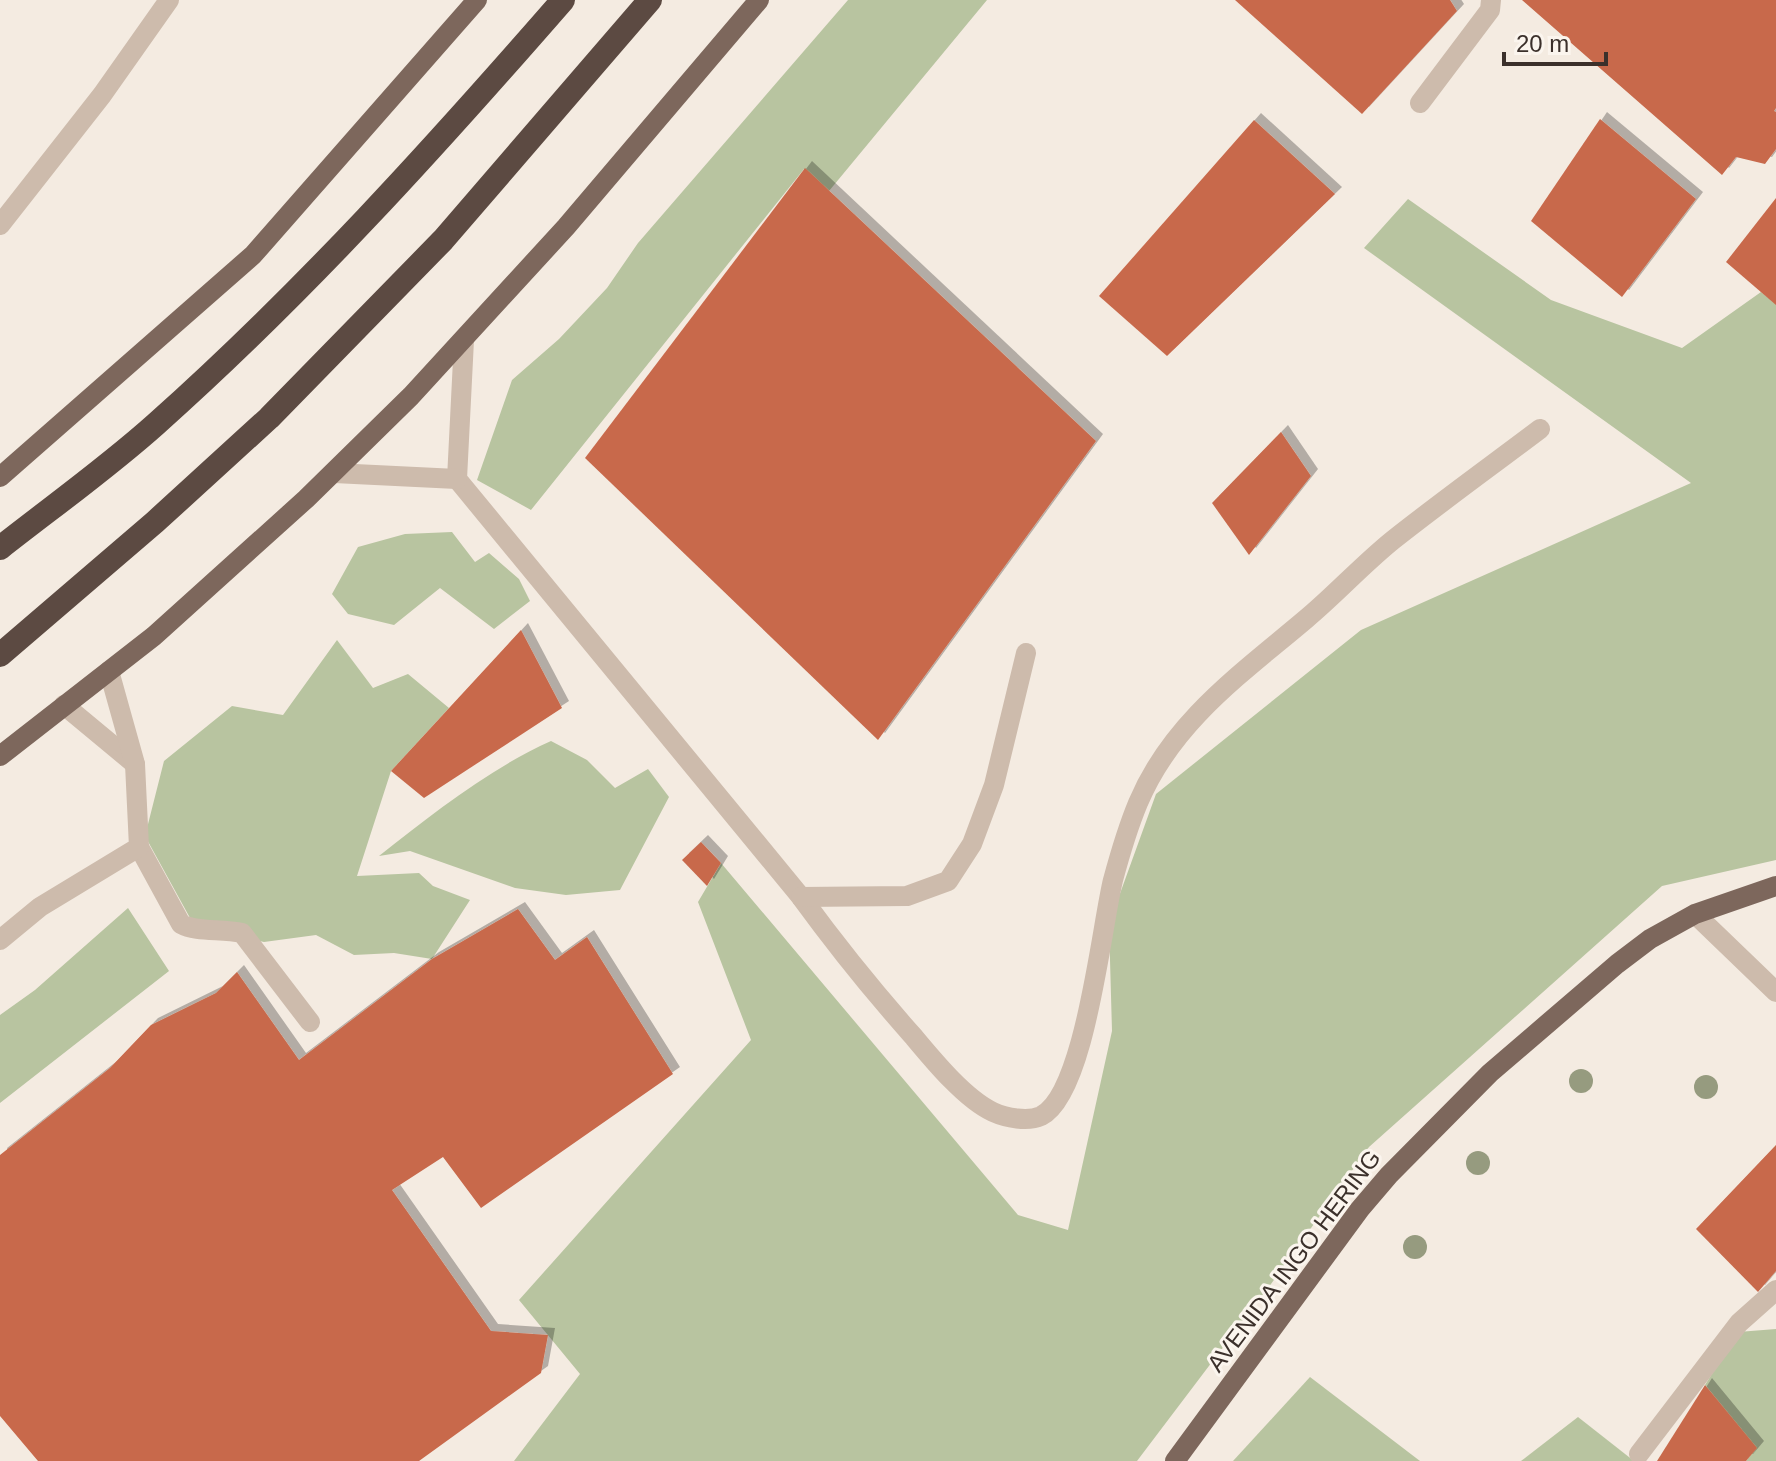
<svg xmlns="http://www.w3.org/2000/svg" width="1776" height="1461" viewBox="0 0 1776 1461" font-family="Helvetica,sans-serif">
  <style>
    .green { fill: #b8c4a0 }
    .building { fill: #c8694b; filter: url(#shadow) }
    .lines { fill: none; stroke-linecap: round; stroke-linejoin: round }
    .minor { stroke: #cdbbac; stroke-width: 20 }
    .major { stroke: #7d675c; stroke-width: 20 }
    .highway { stroke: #5c4a42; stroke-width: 24 }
    .tree { fill: #969b7f }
    .labels { text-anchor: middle; stroke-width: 6; stroke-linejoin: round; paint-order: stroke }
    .street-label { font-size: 24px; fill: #3b302b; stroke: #fbf5ee }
  </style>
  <defs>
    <filter id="shadow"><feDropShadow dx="7" dy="-7" stdDeviation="0" flood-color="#0004"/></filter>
  </defs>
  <rect width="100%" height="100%" fill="#f4ebe1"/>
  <!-- green -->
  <g class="green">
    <polygon points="848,0 987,0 829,191 804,169 531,510 477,480 512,380 559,339 607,288 638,243"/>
    <polygon points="1408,199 1551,300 1682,348 1761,292 1776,304 1776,860 1662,886 1369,1147 1271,1284 1137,1461 514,1461 580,1374 519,1300 751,1040 698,902 721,863 1018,1215 1068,1230 1112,1031 1109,924 1156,794 1361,630 1691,483 1364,248"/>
    <polygon points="452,532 475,562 489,553 519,579 530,601 494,629 440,588 394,625 348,614 332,594 358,547 405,534"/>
    <polygon points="337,640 373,688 408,674 449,708 391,771 357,876 419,873 433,886 470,900 432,959 394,953 354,955 316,935 264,942 195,927 145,836 164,761 232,706 283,715"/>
    <path d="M551 741 587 760 615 788 648 769 669 797 620 890 566 895 515 888 410 851 379 856C432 814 489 769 551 741Z"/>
    <polygon points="128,908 169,971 0,1103 0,1015 35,990"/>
    <polygon points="1776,1329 1776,1461 1746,1461 1756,1448 1705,1385 1738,1332"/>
    <polygon points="1310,1377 1420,1461 1233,1461"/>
    <polygon points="1578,1417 1634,1461 1521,1461"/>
  </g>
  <!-- building -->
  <g class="building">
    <polygon points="1235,0 1450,0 1457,11 1362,114"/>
    <polygon points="1522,0 1776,0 1776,108 1774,111 1776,112 1776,149 1765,164 1736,157 1722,175"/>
    <polygon points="1600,119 1696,199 1622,297 1531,221"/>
    <polygon points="1254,120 1335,194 1167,356 1099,296"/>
    <polygon points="805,168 1096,441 878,740 585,458"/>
    <polygon points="1776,198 1776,305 1726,262"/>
    <polygon points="1281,432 1311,476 1249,555 1212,503"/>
    <polygon points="521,630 562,708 424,798 391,771"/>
    <polygon points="701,842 721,863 707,886 682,860"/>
    <polygon points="518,909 555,960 587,937 673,1074 481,1208 443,1157 392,1190 491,1331 548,1335 541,1373 419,1461 38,1461 0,1416 0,1155 110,1068 151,1025 216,993 237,972 299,1060 432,959"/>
    <polygon points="1776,1145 1776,1271 1758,1292 1696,1229"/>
    <polygon points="1705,1385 1757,1448 1746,1461 1657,1461"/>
  </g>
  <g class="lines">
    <!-- minor -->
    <g class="minor">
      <polyline points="1420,103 1490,10 1491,0"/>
      <polyline points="0,225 102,95 169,0"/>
      <path d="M464 340 457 479 801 897C836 945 873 991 913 1036 933 1060 965 1099 993 1112 1006 1118 1028 1122 1041 1116 1085 1094 1101 929 1113 880 1120 854 1128 827 1138 803 1172 722 1241 674 1306 619 1336 594 1362 565 1393 540 1441 502 1491 466 1540 429"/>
      <polyline points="334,473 457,479"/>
      <polyline points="64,705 135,764"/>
      <path d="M139 847 181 924C197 933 222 928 242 933L310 1022"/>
      <polyline points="801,897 907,896 948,881 972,844 994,785 1026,653"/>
      <polyline points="1695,914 1776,992"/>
      <polyline points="0,940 40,907 139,847 135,764 109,671"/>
      <polyline points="1639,1454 1739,1323 1776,1290"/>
    </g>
    <!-- major -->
    <g class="major">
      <polyline points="0,477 253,255 477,0"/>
      <polyline points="0,756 154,636 306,499 411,396 566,227 759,0"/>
      <polyline points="1175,1461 1360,1209 1389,1175 1490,1073 1617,964 1650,939 1695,914 1776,886"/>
    </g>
    <!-- highway -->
    <g class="highway">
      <path d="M0 548C52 507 107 468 156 424 303 293 434 148 563 0"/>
      <polyline points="0,655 155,522 269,418 443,240 650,0"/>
    </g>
  </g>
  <!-- trees -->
  <g class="tree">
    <circle cx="1581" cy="1081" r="12"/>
    <circle cx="1706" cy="1087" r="12"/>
    <circle cx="1478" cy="1163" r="12"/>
    <circle cx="1415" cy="1247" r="12"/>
  </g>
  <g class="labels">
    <!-- street labels -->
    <g class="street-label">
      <text transform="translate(1294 1261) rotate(-53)" y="8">AVENIDA INGO HERING</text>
    </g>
  </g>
  <!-- scale -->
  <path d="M1504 52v12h102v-12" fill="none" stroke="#3b302b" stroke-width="4"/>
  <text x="1516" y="52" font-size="24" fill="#3b302b" stroke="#fbf5ee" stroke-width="6" paint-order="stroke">20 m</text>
</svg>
